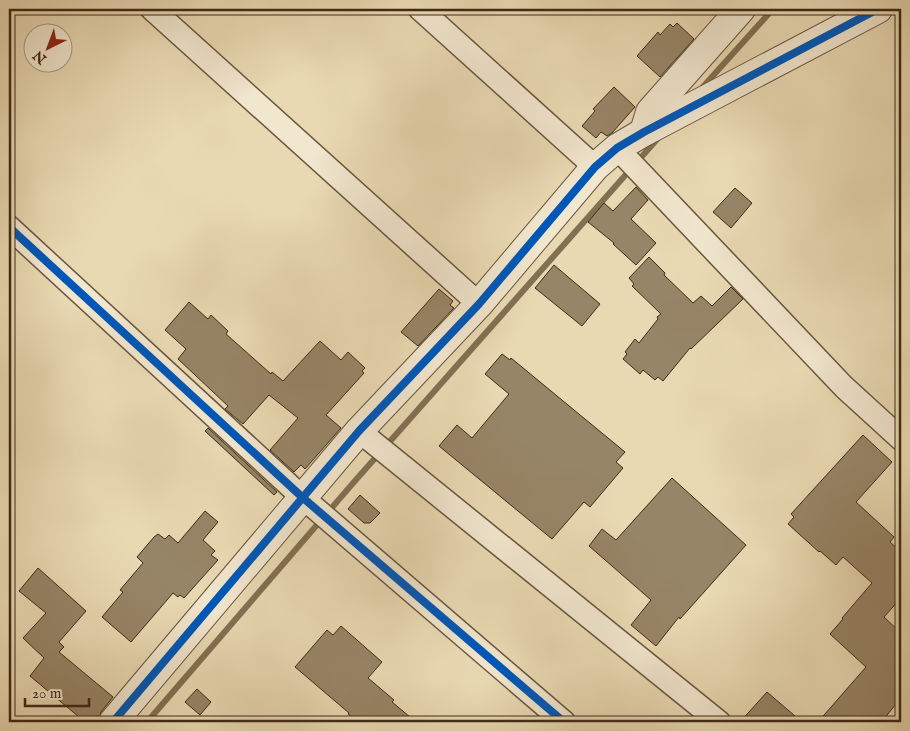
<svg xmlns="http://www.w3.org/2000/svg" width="910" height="731" viewBox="0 0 910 731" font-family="'IM FELL English',serif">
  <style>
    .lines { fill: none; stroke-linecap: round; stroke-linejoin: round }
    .stream { stroke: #827053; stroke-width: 6 }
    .building { fill: #978567; stroke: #3e2a15 }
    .minor-casing { stroke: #69563c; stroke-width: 25 }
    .tertiary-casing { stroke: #69563c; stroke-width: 30 }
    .minor { stroke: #f1e6ce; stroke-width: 22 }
    .tertiary { stroke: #f1e6ce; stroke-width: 28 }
    .cycleway-casing { stroke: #f1e6ce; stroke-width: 11 }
    .cycleway { stroke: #0057b8; stroke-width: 8 }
  </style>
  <rect width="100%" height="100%" fill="#e9d9b3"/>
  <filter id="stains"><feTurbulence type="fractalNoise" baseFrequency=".004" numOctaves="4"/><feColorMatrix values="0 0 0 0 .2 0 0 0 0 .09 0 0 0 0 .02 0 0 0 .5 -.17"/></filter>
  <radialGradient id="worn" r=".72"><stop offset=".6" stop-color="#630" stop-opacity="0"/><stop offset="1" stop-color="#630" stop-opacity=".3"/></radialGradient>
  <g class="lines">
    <!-- stream -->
    <g class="stream">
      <polyline points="701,89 773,9"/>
      <polyline points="147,722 354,482 660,136"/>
    </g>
  </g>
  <!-- building -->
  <g class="building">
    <polygon points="677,23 694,39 660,77 637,56 658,32 660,35 670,24 673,27"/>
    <polygon points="614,87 635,107 612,133 607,136 601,132 596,138 582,126 595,111 593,109"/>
    <polygon points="636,187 648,200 631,219 656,243 636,265 613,244 614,243 588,222 604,203 613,211"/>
    <polygon points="735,188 752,203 731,228 713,212"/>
    <polygon points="649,257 665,273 664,275 693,303 701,296 712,306 731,287 743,299 691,349 690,348 663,381 658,377 655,380 643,370 640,374 623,359 627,354 625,352 635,339 639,343 658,319 657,317 661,314 632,286 634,284 629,278"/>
    <polygon points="554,265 600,304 582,326 535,288"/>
    <polygon points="439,289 453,301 450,305 454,308 418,346 401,332"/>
    <polygon points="189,302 208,319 211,315 228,331 226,334 271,374 272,372 283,381 320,341 341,360 348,352 365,368 362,371 364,373 326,415 341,428 305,469 301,465 294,472 270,450 298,418 269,395 243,424 225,409 228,406 178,359 186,349 165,330"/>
    <polygon points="502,354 510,360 511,358 625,452 616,462 623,468 590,507 584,502 552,539 439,446 457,425 472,438 509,394 485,374"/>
    <polygon points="208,428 277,492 274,495 205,431"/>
    <polygon points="863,435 892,462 856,502 894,537 890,542 901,552 901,598 884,617 901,633 901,698 883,720 880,718 876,722 818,722 866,667 830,634 843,619 842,618 872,583 843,557 836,565 820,551 819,552 788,524 794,517 791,514"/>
    <polygon points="672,478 746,545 680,619 679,617 656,646 631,625 651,600 589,546 602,529 616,540"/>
    <polygon points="360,495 380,513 370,523 364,523 348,509"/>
    <polygon points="205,511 218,522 203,540 215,551 211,555 218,560 184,598 180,595 178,597 173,593 131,642 102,617 123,592 120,590 143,563 137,557 154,537 158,534 165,539 169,535 178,543"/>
    <polygon points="38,568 86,611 59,642 64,647 59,652 113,697 101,712 98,722 85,722 30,676 44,658 23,638 46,613 19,591"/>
    <polygon points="341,626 382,662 368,678 394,700 392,702 416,722 357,722 348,714 349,713 295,667 327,630 333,635"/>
    <polygon points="197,689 211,702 200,715 185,702"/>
    <polygon points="767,692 802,722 740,722"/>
  </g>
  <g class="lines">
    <!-- minor casing -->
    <g class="minor-casing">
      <g id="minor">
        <polyline points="152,9 479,304"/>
        <polyline points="420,9 595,167"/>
        <polyline points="617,148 844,387 901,439"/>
        <polyline points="9,227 302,497 564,722"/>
        <polyline points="359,431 719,722"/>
      </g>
    </g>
    <!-- tertiary casing -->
    <g class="tertiary-casing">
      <g id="tertiary">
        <polyline points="644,132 650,112 741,9"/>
        <polyline points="113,722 359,431 479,304 595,167 617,148 644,132 878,9"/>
      </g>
    </g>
    <!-- minor -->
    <use href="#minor" class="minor"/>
    <!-- tertiary -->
    <use href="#tertiary" class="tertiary"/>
    <!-- cycleway casing -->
    <g class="cycleway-casing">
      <g id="cycleway">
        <polyline points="9,227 302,497 564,722"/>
        <polyline points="113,722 359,431 479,304 595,167 617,148 644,132 878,9"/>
      </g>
    </g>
    <!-- cycleway -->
    <use href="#cycleway" class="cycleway"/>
  </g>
  <!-- margin -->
  <rect width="910" height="731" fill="none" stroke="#e9d9b3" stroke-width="30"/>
  <rect x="10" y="10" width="890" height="711" fill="none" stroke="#3e2a15" stroke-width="2.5"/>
  <rect x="15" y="15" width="880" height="701" fill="none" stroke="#3e2a15"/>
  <!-- north arrow -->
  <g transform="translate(48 48) rotate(222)"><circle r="24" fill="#f1e6ce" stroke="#a99b84"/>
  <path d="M0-4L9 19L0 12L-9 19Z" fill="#8f2418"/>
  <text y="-8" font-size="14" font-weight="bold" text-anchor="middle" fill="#3e2a15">N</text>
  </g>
  <!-- scale -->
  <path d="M25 698v8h64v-8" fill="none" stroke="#3e2a15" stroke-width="2.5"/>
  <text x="32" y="698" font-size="15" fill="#3e2a15" stroke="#f1e6ce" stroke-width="4" paint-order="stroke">20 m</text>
  <rect width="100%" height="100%" filter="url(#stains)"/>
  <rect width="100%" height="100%" fill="url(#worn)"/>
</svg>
